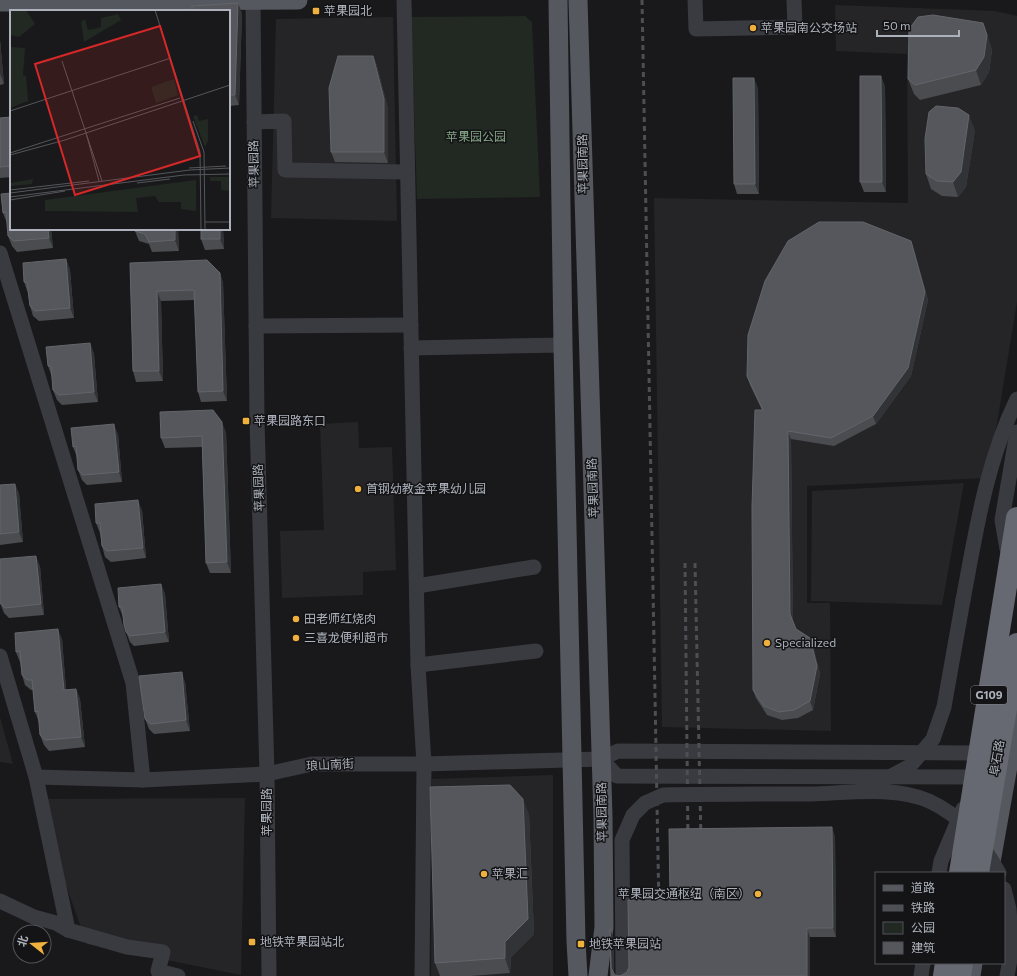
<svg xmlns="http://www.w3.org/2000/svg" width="1017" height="976" viewBox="0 0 1017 976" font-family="Commissioner,'Noto Sans SC',sans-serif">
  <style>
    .built { fill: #252528 }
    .green { fill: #212922 }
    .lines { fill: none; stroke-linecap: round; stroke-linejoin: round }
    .minor { stroke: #3a3b40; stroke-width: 15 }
    .major { stroke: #56585f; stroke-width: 19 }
    .highway { stroke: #666971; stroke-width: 22 }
    .rail { stroke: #4d4f55; stroke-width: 3; stroke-dasharray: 5 4; stroke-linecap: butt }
    .minor-bridge { stroke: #3a3b40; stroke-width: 15 }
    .highway-bridge { stroke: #666971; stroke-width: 22 }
    .wall { fill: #4a4c50 }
    .shaded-wall { fill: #323336 }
    .building { fill: #55575c; stroke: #62656a }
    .poi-dot { fill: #efb03d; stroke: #141416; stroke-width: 1.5 }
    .labels { text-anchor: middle; stroke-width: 3; stroke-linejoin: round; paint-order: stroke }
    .shield { fill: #141416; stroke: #7e828a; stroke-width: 1 }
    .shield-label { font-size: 11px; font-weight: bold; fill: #acb1bb }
    .poi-label { font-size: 12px; fill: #acb1bb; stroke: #141416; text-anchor: start }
    .park-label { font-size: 12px; fill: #83a585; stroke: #141416 }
    .street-label { font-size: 12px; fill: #acb1bb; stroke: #141416 }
    .inset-road { fill: none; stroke: #54565b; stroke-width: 1 }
    .view { fill: #d62828; fill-opacity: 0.15; stroke: #d62828; stroke-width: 2 }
    .inset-edge { fill: none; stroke: #acb1bb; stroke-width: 2 }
  </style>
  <rect width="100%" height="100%" fill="#19191b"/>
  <!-- built -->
  <g class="built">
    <polygon points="835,5 995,11 1017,16 1017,302 988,478 807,486 807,603 830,603 831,731 662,727 654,198 908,203 907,54 836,51"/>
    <polygon points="393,17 397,221 271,218 276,19"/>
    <polygon points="358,422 359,448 392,447 396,570 363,572 363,595 282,598 280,531 324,530 320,424"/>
    <polygon points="964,483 942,605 811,601 812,491"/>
    <polygon points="0,717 13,764 0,762"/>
    <polygon points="553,775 553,976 431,976 432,779"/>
    <polygon points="245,798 241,975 87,944 35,799"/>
  </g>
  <!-- green -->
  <polygon class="green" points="525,16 532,22 540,197 417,199 411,17"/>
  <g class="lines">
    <!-- minor -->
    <g class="minor">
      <polyline points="253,0 257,420 267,774 269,976"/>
      <polyline points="404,0 418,665 424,764 422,976"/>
      <polyline points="695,0 696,29 795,27 794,0"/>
      <polyline points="254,122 284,121 285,170 407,172"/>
      <polyline points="0,253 133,683 143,780"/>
      <polyline points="256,326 411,325"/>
      <polyline points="411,348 563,345"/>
      <polyline points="1007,549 1002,520 1017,432"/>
      <polyline points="417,586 534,567"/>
      <path d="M963 600C976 531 986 463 1017 399"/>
      <polyline points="0,656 36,777 68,930"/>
      <polyline points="418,665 536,651"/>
      <polyline points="601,759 617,776 972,777"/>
      <polyline points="36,777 143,780 267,774 312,764 424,764 601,759 618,751 977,753"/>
      <polyline points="939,873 941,861 963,809"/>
      <polyline points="0,901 34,917 56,923 68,930 127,947 163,952 158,971 178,976"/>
      <polyline points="921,976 923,963"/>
      <polyline points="1007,976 1015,932"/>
    </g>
    <!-- major -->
    <g class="major">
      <polyline points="558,0 563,345 576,941 578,976"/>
      <polyline points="578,0 603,817 604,927 598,976"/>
      <polyline points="0,2 298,0"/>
      <polyline points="989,873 1017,716"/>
      <polyline points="971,976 973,963"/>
    </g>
    <!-- highway -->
    <g class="highway">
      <polyline points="944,976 946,963"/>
      <polyline points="960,976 962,963"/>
    </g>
    <!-- rail -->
    <g class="rail">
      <polyline points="642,0 659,910"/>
      <polyline points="685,563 688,841"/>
      <polyline points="695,563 701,841"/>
    </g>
    <!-- minor-bridge -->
    <g class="minor-bridge">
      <polyline points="864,784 882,781 910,766 933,739 944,707 963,600"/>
      <polyline points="1004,889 1009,909 1012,945"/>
      <path d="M623 976 622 840 633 815 645 803 663 795C712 794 762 794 811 794 848 793 895 786 929 801 962 816 982 842 999 873"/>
    </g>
    <!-- highway-bridge -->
    <g class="highway-bridge">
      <polyline points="960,873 1017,518"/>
      <polyline points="978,873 1017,644"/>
    </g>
  </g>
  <!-- wall -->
  <g class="wall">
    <polygon points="229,11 242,13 239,105 229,106"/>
    <polygon points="983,23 992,50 989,72 981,85 920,100 914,94 908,79"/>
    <polygon points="0,40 4,84 0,85"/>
    <polygon points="373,56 377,66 388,109 388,163 335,162 331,152"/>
    <polygon points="885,86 886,192 864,192 860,182"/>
    <polygon points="758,88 759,194 737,194 734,184"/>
    <polygon points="11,117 11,177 0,178 0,118"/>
    <polygon points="975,130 966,187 958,197 942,196 931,189 926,174"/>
    <polygon points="1,194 11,229 51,229 53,248 17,252 12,246 8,236 7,223 3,213"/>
    <polygon points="178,229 179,251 152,252 149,244 139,241 135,231"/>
    <polygon points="201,229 223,229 224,249 205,250 201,239"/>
    <polygon points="914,250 928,300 911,376 876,424 834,446 791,439 793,622 796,629 810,638 813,646 820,674 813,710 798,718 782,720 767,715 756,698 753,690 762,410 750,385 747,376"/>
    <polygon points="66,259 70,270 74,318 39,321 33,316 30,306 28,293 24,282"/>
    <polygon points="130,263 220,273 223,283 227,401 201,402 198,392 195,300 161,301 163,381 136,382 133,371"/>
    <polygon points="90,343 94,354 98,402 62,405 57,400 53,390 52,377 48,366"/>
    <polygon points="226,432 231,573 210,573 206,563 202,447 165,448 161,438"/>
    <polygon points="118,434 122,482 87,485 82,480 78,470 77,457 73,447"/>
    <polygon points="15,484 19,494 23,542 0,545 0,485"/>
    <polygon points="142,510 146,558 111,562 105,557 102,546 100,533 96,523"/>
    <polygon points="40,566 44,615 9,618 4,613 0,603"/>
    <polygon points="161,584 165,594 169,642 134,646 130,642 126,632 123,617 119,607"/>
    <polygon points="62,639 66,690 76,689 80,699 85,747 49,751 44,745 40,735 39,722 35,712 33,690 31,690 25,685 22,675 20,662 16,652"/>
    <polygon points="185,682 190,731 154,734 149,729 145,719"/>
    <polygon points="529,814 534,934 511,957 510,973 471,976 440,976 435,963"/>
    <polygon points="835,836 836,937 810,937 627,972 670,899"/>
  </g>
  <!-- shaded-wall -->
  <g class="shaded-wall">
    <polygon points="238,3 242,13 239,105 235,95"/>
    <polygon points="983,23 992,50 989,72 981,85 976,70"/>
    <polygon points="0,40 4,84 0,74"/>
    <polygon points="373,56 377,66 388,109 388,163 384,152"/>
    <polygon points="881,76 885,86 886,192 882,182"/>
    <polygon points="754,78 758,88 759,194 755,184"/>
    <polygon points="969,115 975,130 966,187 958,197 953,182"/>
    <polygon points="48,229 51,229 53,248 49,238"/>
    <polygon points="175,229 178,229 179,251 175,240"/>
    <polygon points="220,229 223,229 224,249 220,239"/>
    <polygon points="911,241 914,250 928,300 911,376 876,424 873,416"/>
    <polygon points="66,259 70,270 74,318 70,308"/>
    <polygon points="220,273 223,283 227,401 223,391"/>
    <polygon points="157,291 161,301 163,381 159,371"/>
    <polygon points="90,343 94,354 98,402 94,392"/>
    <polygon points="222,422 226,432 231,573 227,562"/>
    <polygon points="114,424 118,434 122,482 119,472"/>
    <polygon points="788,431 791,439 793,622 790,614"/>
    <polygon points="15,484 19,494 23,542 19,532"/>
    <polygon points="138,500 142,510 146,558 143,548"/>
    <polygon points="36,556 40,566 44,615 41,604"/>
    <polygon points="161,584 165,594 169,642 165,632"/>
    <polygon points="58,629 62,639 67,700 64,690"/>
    <polygon points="810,638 813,646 820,674 813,710 810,701"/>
    <polygon points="182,672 185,682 190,731 186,720"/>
    <polygon points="76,689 80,699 85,747 81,737"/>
    <polygon points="523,799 529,814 534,934 511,957 510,973 505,958 505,942"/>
    <polygon points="832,827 835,836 836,937 833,928"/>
    <polygon points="807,928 810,937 810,976 807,976"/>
    <polygon points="610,929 614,938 614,976 611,968"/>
  </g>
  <!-- building -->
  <g class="building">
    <polygon points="238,3 235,95 229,95 229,11 192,11 192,6"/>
    <polygon points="933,15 983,23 987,35 984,57 976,70 915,85 908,79 909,29 918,17"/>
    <polygon points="338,56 373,56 384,99 384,152 331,152 329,88"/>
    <polygon points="860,76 881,76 882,182 860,182"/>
    <polygon points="733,78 754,78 755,184 734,184"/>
    <polygon points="936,106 958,108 969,115 961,172 953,182 937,181 926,174 925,139 929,112"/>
    <polygon points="11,117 11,166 0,167 0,118"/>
    <polygon points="11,193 11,229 48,229 49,238 14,241 8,236 6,212 3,213 1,194"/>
    <polygon points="819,222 863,222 911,241 925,292 908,368 873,416 831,438 788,431 790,614 796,629 810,638 817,666 810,701 794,710 779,712 764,706 753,690 752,507 755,410 763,410 747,376 748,335 765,281 788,241"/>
    <polygon points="135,229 175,229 175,240 149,242 145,234 135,231"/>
    <rect x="201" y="229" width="19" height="10"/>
    <polygon points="66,259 70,308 35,311 30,306 27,282 24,282 23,263"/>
    <polygon points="207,260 220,273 223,391 198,392 194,290 157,291 159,371 133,371 130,263"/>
    <polygon points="90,343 94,392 59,395 53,390 51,366 48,366 46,347"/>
    <polygon points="213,410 222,422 227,562 206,563 202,436 161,438 160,412"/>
    <polygon points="114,424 119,472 83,475 78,470 76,446 73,447 71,428"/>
    <polygon points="15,484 19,532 0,534 0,485"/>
    <polygon points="138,500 143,548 107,551 102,546 100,523 96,523 95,504"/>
    <polygon points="36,556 41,604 5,608 0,603 0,559"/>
    <polygon points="161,584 165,632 130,636 126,632 124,625 122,607 119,607 118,588"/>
    <polygon points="58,629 64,690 76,689 81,737 45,740 40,735 38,711 35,712 32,680 27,680 22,675 20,651 16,652 15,633"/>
    <polygon points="182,672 186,720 151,724 145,719 139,676"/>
    <polygon points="510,785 523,799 528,919 505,942 505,958 435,963 430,787"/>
    <polygon points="832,827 833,928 807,928 807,976 620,976 627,972 629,967 628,900 670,899 669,829"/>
    <polygon points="610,929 611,968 615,975 620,976 611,976"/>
  </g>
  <!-- markers -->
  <g class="poi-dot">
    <rect x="312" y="7" width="8" height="8" rx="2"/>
    <circle cx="753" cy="28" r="4"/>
    <rect x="242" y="417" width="8" height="8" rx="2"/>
    <circle cx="358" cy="489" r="4"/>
    <circle cx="296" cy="619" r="4"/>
    <circle cx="296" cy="638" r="4"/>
    <circle cx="767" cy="643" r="4"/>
    <circle cx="484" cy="874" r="4"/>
    <circle cx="758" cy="894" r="4"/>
    <rect x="248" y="938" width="8" height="8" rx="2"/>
    <rect x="577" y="940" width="8" height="8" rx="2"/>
  </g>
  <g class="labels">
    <!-- shield labels -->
    <rect class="shield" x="971" y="686" width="36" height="18" rx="3"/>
    <g class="shield-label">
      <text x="989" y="699">G109</text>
    </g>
    <!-- poi labels -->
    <g class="poi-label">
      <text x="324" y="15">苹果园北</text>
      <text x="761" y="32">苹果园南公交场站</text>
      <text x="254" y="425">苹果园路东口</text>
      <text x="366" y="493">首钢幼教金苹果幼儿园</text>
      <text x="304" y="623">田老师红烧肉</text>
      <text x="304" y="642">三喜龙便利超市</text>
      <text x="775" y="647">Specialized</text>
      <text x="492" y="878">苹果汇</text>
      <text x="750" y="898" text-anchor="end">苹果园交通枢纽（南区）</text>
      <text x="260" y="946">地铁苹果园站北</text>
      <text x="589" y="948">地铁苹果园站</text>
    </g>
    <!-- park labels -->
    <g class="park-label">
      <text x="476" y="141">苹果园公园</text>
    </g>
    <!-- street labels -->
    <g class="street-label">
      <text transform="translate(254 164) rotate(-91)" y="4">苹果园路</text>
      <text transform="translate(583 164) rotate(-91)" y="4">苹果园南路</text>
      <text transform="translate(259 488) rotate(-92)" y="4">苹果园路</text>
      <text transform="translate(593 488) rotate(-92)" y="4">苹果园南路</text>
      <text transform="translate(997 758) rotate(-80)" y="4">阜石路</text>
      <text transform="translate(330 765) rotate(-3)" y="4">琅山南街</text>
      <text transform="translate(267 812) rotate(-90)" y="4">苹果园路</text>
      <text transform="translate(602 812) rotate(-91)" y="4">苹果园南路</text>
    </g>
  </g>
  <!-- overview -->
  <g transform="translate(10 10)">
    <rect width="220" height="220" fill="#19191b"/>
    <path d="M0 0H16L25 14 9 27 0 25ZM108 4 111 10 74 32 71 12 75 9 78 20 88 18 91 17V8ZM0 37 15 38 13 65 16 66 18 91 0 98ZM164 69 168 85 146 93 141 77ZM187 105 189 111 198 109V131L195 137 183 106ZM200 167H220V181L211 180V171H200ZM23 169 22 174 0 176V173ZM186 170V201L171 199V192H149L145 186 126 188 128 202 35 201V190Z" fill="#212922"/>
    <path class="inset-road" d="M145 0 190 142 191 220M52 51 92 171M0 101 161 48M183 111 194 142 195 220M76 123 89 171M0 143 170 88M0 145 55 130 220 75M179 158 216 156M127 173 160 169M0 180 79 171M0 183 180 160 220 158M0 187 174 165 220 164M0 190 55 181M195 212H220"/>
    <path class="view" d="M150 16 190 146 65 185 25 54Z"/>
    <rect width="220" height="220" class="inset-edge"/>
  </g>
  <!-- legend -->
  <rect x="875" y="872" width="130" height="92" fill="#141416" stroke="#515358"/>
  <rect x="883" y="885" width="20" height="6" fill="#56585f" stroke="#515358"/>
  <text x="911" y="892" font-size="12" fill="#acb1bb">道路</text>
  <rect x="883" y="905" width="20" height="6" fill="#4d4f55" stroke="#515358"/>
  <text x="911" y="912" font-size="12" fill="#acb1bb">铁路</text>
  <rect x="883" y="922" width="20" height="12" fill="#212922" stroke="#515358"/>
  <text x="911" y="932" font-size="12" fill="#acb1bb">公园</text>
  <rect x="883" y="942" width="20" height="12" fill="#55575c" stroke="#515358"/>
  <text x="911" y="952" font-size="12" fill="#acb1bb">建筑</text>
  <!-- north arrow -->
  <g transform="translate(32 944) rotate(287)"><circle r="19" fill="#141416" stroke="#515358"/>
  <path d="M0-3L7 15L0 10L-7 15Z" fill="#efb03d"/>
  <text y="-6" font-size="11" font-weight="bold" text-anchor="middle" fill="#acb1bb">北</text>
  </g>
  <!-- scale -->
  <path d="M877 30v6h82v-6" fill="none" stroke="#acb1bb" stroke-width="2"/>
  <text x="883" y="30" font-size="12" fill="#acb1bb" stroke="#141416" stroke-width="3" paint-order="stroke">50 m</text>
</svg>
